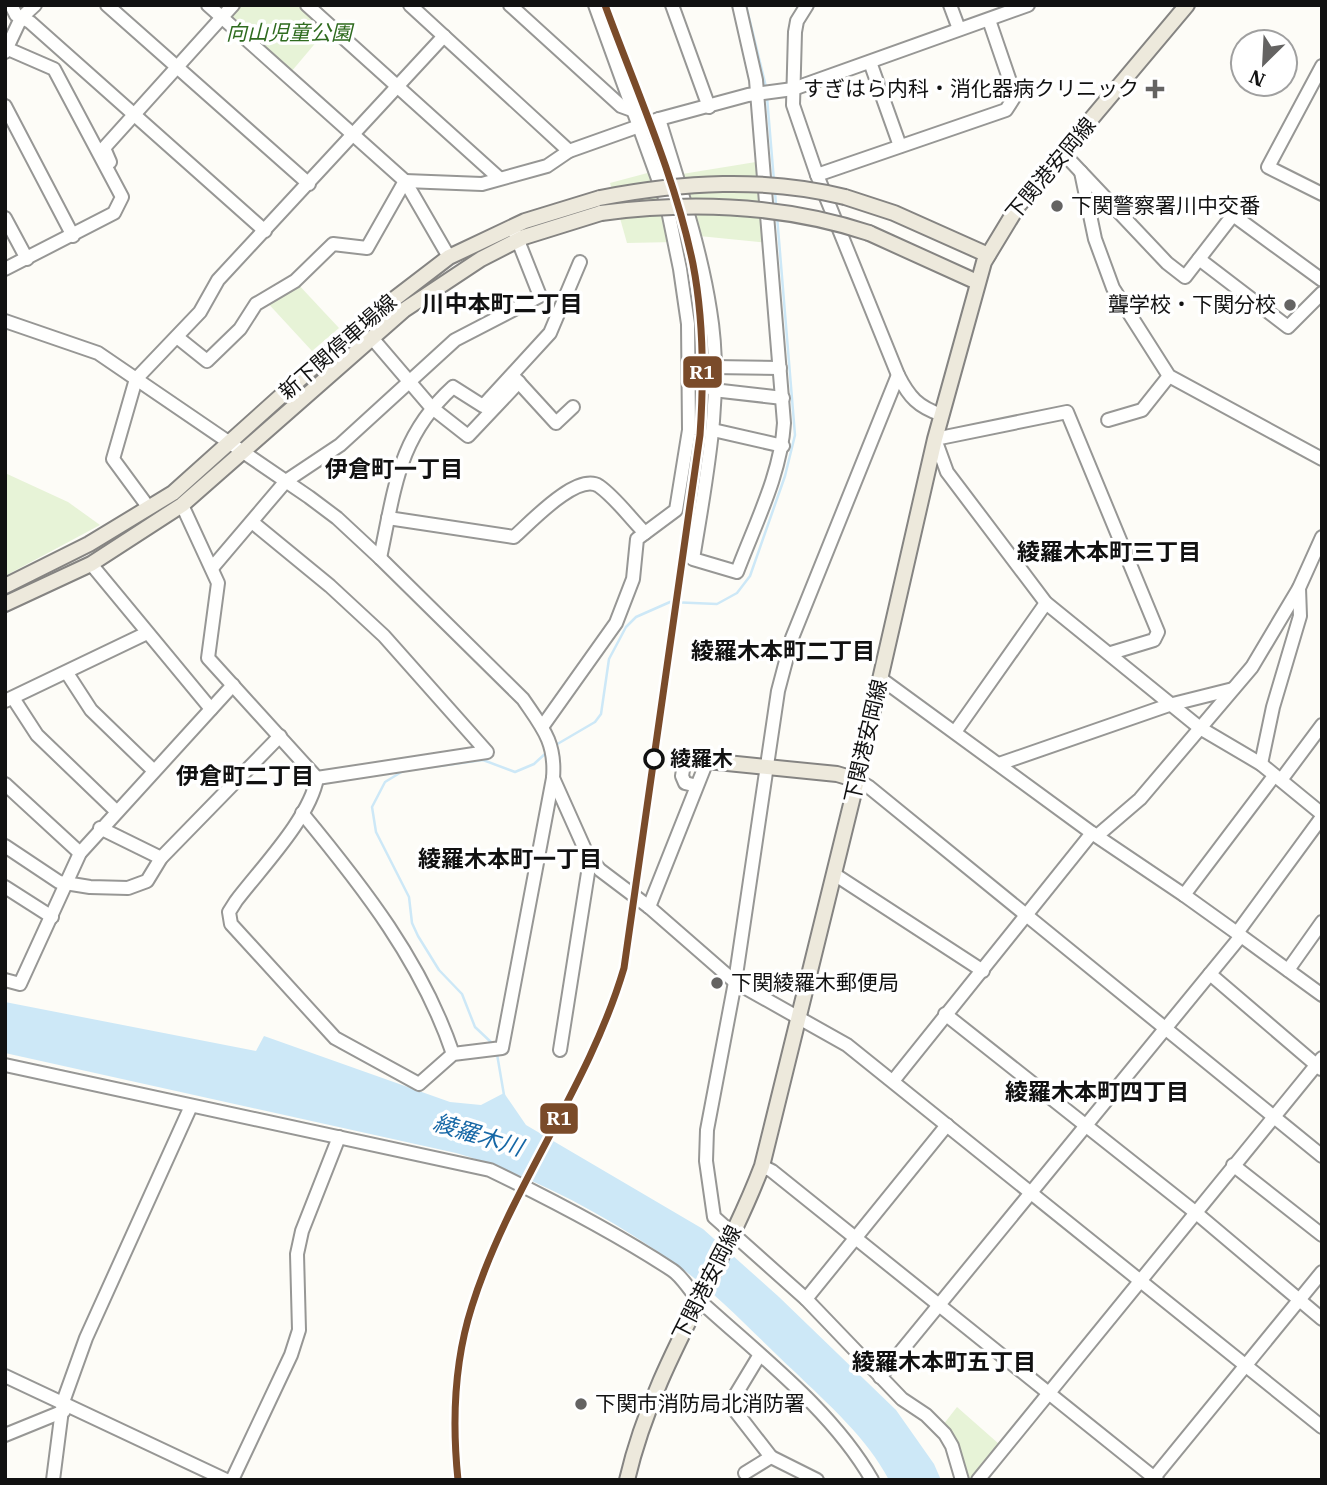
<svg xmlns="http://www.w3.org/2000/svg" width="1327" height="1485" viewBox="0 0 1327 1485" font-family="'IBM Plex Serif','Noto Sans JP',serif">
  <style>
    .green { fill: #e7f3d7 }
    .water { fill: #cde8f7 }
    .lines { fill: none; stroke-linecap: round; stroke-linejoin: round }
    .stream { stroke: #cde8f7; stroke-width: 2.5 }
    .minor-casing { stroke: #979795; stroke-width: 16 }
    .major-casing { stroke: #858482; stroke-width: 18 }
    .minor { stroke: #fffffe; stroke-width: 12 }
    .major { stroke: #ede9dc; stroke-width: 14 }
    .major-bridge-casing { stroke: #858482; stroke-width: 18; stroke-linecap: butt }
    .major-bridge { stroke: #ede9dc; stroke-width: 14 }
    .rail-1-casing { stroke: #fff; stroke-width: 12 }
    .rail-1 { stroke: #7a4b2a; stroke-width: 7 }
    .poi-dot { fill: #646362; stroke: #fff; stroke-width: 2.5 }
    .stop-dot { fill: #fff; stroke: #111; stroke-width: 3.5 }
    .labels { text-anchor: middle; stroke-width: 7; stroke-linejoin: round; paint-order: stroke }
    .park-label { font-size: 21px; font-style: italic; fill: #2f6b1f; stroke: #fff }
    .poi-label { font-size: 21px; fill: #111; stroke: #fff; text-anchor: start }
    .street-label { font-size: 21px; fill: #111; stroke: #fff }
    .stop-label { font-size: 21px; font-weight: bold; fill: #111; stroke: #fff; text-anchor: start }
    .neighbourhood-label { font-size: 23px; font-weight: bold; fill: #111; stroke: #fff }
    .water-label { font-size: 23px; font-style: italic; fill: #1768a6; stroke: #fff }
    .line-badge { stroke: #fff; stroke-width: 2.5 }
    .badge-label { font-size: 19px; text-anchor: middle; font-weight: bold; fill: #fff }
  </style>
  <rect width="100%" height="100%" fill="#fdfcf7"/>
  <!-- green -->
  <g class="green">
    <polygon points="237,5 304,5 329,27 291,72 228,16"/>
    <polygon points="762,161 770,243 699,236 676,175"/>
    <polygon points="655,171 675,242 627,243 610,183"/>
    <polygon points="295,281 339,328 312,351 264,299"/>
    <polygon points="5,473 68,502 100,525 5,576"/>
    <polygon points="957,1407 999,1444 970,1480 956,1443 943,1425"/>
  </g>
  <!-- water -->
  <path class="water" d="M5 1002 256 1051 264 1036 450 1102 481 1105 504 1093 526 1125 703 1229 779 1297 896 1410 934 1464 941 1480H889C867 1438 829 1405 795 1372 756 1336 717 1293 673 1262 608 1216 532 1175 456 1153L5 1053Z"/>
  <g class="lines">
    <!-- stream -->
    <g class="stream">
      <polyline points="746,5 766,87"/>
      <polyline points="767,97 774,181"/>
      <polyline points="775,191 776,206"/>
      <polyline points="554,746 595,722 601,714 609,659 626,627 636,617 670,602 717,604 737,593 750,576 785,476 795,435 777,216"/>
      <polyline points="493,1044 475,1027 462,994 439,970 418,936 412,923 409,897 376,832 372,807 385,782 403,771 483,760 515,772 534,764 546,753"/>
      <polyline points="497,1054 504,1095"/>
    </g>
    <!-- minor casing -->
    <g class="minor-casing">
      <g id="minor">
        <polyline points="11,5 16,15 30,22 265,231"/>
        <polyline points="107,5 309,184"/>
        <polyline points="208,5 405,181 449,257"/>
        <polyline points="307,5 499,178"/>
        <polyline points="410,5 569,151"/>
        <polyline points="510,5 621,106 632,110"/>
        <polyline points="672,5 709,107"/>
        <path d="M807 5 797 21 795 32 793 105 817 175 898 375C909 397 918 407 942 415"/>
        <polyline points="950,5 959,29"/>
        <polyline points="5,52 21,18 35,5"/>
        <polyline points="870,62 900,146"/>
        <polyline points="1322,66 1268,167 1322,194"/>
        <polyline points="5,106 73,236"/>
        <path d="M659 119C678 182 700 245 710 310 724 393 706 478 693 559L737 572C755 524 781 474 784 423L756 80 739 5"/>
        <polyline points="1064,154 1167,263 1185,277 1233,215 1322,280"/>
        <polyline points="110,162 104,148 233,5"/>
        <polyline points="1081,172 1095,239 1113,288 1169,376 1322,459"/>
        <polyline points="817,175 1006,110 1015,96 989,20"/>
        <polyline points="5,218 27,259"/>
        <polyline points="1199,259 1288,327 1322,293"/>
        <polyline points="5,269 114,213 122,197 54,69 8,49"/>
        <path d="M5 321 98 353 309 497 337 518 380 558 523 699C542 727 556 742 553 778L502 1048 453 1054 419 1084 335 1038 231 924 229 912 236 901C261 868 310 818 317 778"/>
        <polyline points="177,337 207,361 240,329 256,304 295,281 333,244 367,248 405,181 482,184 547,166 569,151 659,119 748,95 793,89 1028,5"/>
        <polyline points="372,338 431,407 468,436 519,382"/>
        <polyline points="713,367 780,368"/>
        <polyline points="898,375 792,638 778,691 735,982 707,1130 706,1161 714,1217 806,1299 902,1399 926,1415 945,1434 952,1446 962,1480"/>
        <polyline points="513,376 556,423 573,407"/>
        <polyline points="713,390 783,398"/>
        <polyline points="1108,420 1142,410 1169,376"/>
        <polyline points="713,430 783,446"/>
        <polyline points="182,505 218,583 208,658 317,778"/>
        <polyline points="149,508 113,459 136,379 200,312 218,280 444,36"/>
        <path d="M388 518 514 537C530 523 577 472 599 486 616 498 630 518 645 533"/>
        <polyline points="252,522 330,586 384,636 487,752 317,778"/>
        <path d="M380 558C395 488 398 437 453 387L483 406 550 333 580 262"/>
        <polyline points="91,564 211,709"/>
        <polyline points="212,568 286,481 340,445 455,340 540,296 515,233"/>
        <polyline points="1111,653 1154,640 1158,632 1067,412 935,439 947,472 1046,603 1200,728 1261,764 1322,814"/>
        <polyline points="67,673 91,710 154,771"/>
        <polyline points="880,678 1092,833 1184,895 1274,776"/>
        <polyline points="13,698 37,735 116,811"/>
        <polyline points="5,701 147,633"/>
        <polyline points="542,727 616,623 633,579 637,539 676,510 689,430 688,324 680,269 666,201 595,5"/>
        <polyline points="955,732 1046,603"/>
        <polyline points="999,764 1169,705 1233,689"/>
        <polyline points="1261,764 1273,707 1300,616 1299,588"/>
        <polyline points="553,778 587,854 600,870 649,907 735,982 847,1045 1322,1427"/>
        <polyline points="857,780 869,787 1322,1156"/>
        <polyline points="1281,780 1322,725"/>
        <polyline points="5,784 80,853"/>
        <path d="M302 813C363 887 422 962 453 1054"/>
        <polyline points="100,828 161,858"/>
        <polyline points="1098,835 1140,799 1252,667 1299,588 1322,537"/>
        <polyline points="5,846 59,882 90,887 128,888 147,881 161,858 280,736"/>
        <polyline points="834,874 983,971"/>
        <polyline points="5,887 52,917"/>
        <polyline points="1184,895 1237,933 1322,817"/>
        <polyline points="649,907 707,761 698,755 685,758 682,776 685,783 697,786"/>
        <polyline points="1237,933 1322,995"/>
        <polyline points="1288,970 1322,922"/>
        <polyline points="1210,974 1321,1069"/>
        <polyline points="5,980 20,984 80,853 233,685"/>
        <polyline points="945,1014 1195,1212 1322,1319"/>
        <polyline points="560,1050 590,860"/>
        <path d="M5 1065 490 1170C552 1200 614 1232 672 1270 683 1277 690 1292 700 1301 759 1355 832 1410 872 1480"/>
        <polyline points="893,1081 1092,833"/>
        <polyline points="1233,1165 1322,1235"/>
        <polyline points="762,1166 772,1171 1157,1480"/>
        <polyline points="806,1299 947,1125"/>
        <polyline points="5,1376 226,1480"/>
        <polyline points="880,1377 1241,936"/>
        <polyline points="5,1435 64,1411"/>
        <polyline points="771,1457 817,1480"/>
        <polyline points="745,1473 771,1457 730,1404 759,1356"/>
        <polyline points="53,1480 63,1402 86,1338 191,1106"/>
        <polyline points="232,1480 291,1355 299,1330 297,1254 302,1231 339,1137"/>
        <polyline points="978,1480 1322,1058"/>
        <polyline points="1152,1480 1322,1272"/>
      </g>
    </g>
    <!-- major casing -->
    <g class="major-casing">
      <g id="major">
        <polyline points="845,197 894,213 988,255"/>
        <polyline points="869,233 977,282"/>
        <polyline points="5,586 89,544 173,493 359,326 449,257 525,221 600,198"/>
        <polyline points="5,604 91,564 182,505 404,310 481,259 524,237 601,213"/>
        <polyline points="707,761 837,774 857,780"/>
        <path d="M627 1480C654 1364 721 1274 762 1166L857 780 935 439 984 262 1018 206 1187 5"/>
      </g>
    </g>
    <!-- minor -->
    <use href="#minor" class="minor"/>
    <!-- major -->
    <use href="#major" class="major"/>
    <!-- major-bridge casing -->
    <g class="major-bridge-casing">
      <g id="major-bridge">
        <path d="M600 198C682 182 764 177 845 197"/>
        <path d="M601 213C692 201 781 204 869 233"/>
      </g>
    </g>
    <!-- major-bridge -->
    <use href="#major-bridge" class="major-bridge"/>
    <!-- rail-1 casing -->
    <g class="rail-1-casing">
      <path id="rail-1" d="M458 1480C452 1422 454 1362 472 1306 509 1188 589 1087 624 968L700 435C704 378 704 321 693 264 675 176 636 90 605 5"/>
    </g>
    <!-- rail-1 -->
    <use href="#rail-1" class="rail-1"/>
  </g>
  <!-- markers -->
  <g class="poi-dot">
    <path d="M1151.5 78.5h7v7h7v7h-7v7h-7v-7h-7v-7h7z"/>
    <circle cx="1057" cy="206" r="7"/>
    <circle cx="1290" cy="305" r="7"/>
    <circle cx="717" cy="983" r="7"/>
    <circle cx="581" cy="1404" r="7"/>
  </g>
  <circle class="stop-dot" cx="654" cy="759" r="9"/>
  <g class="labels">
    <!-- park labels -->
    <g class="park-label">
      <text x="289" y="40">向山児童公園</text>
    </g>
    <!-- poi labels -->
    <g class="poi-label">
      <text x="1139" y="96" text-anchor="end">すぎはら内科・消化器病クリニック</text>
      <text x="1071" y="213">下関警察署川中交番</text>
      <text x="1276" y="312" text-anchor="end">聾学校・下関分校</text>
      <text x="731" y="990">下関綾羅木郵便局</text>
      <text x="595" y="1411">下関市消防局北消防署</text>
    </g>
    <!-- street labels -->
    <g class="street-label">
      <text transform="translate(1051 169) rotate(-50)" y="7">下関港安岡線</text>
      <text transform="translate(338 347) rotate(-41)" y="7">新下関停車場線</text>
      <text transform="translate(866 741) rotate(-77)" y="7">下関港安岡線</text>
      <text transform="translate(707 1283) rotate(-63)" y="7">下関港安岡線</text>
    </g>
    <!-- stop labels -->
    <g class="stop-label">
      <text x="670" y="766">綾羅木</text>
    </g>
    <!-- neighbourhood labels -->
    <g class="neighbourhood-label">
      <text x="502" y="312">川中本町二丁目</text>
      <text x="394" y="477">伊倉町一丁目</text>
      <text x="1109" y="560">綾羅木本町三丁目</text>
      <text x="783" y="659">綾羅木本町二丁目</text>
      <text x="245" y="784">伊倉町二丁目</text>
      <text x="510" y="867">綾羅木本町一丁目</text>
      <text x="1097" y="1100">綾羅木本町四丁目</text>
      <text x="944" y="1370">綾羅木本町五丁目</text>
    </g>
    <!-- water labels -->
    <g class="water-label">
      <text transform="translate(478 1135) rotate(17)" y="8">綾羅木川</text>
    </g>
  </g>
  <g class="line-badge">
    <rect x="682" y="355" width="41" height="34" rx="7" fill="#7a4b2a"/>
    <rect x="539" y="1102" width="40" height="33" rx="7" fill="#7a4b2a"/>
  </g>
  <g class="badge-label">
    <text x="702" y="379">R1</text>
    <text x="559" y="1125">R1</text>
  </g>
  <!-- border -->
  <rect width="1327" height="1485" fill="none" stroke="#111111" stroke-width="14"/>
  <!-- north arrow -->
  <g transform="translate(1264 63) rotate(204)"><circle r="33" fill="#ffffff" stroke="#a0a0a0" stroke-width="2"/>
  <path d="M0-5L12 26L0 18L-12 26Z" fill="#646362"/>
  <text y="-10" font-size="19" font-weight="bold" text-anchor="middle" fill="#111111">N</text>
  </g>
</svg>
